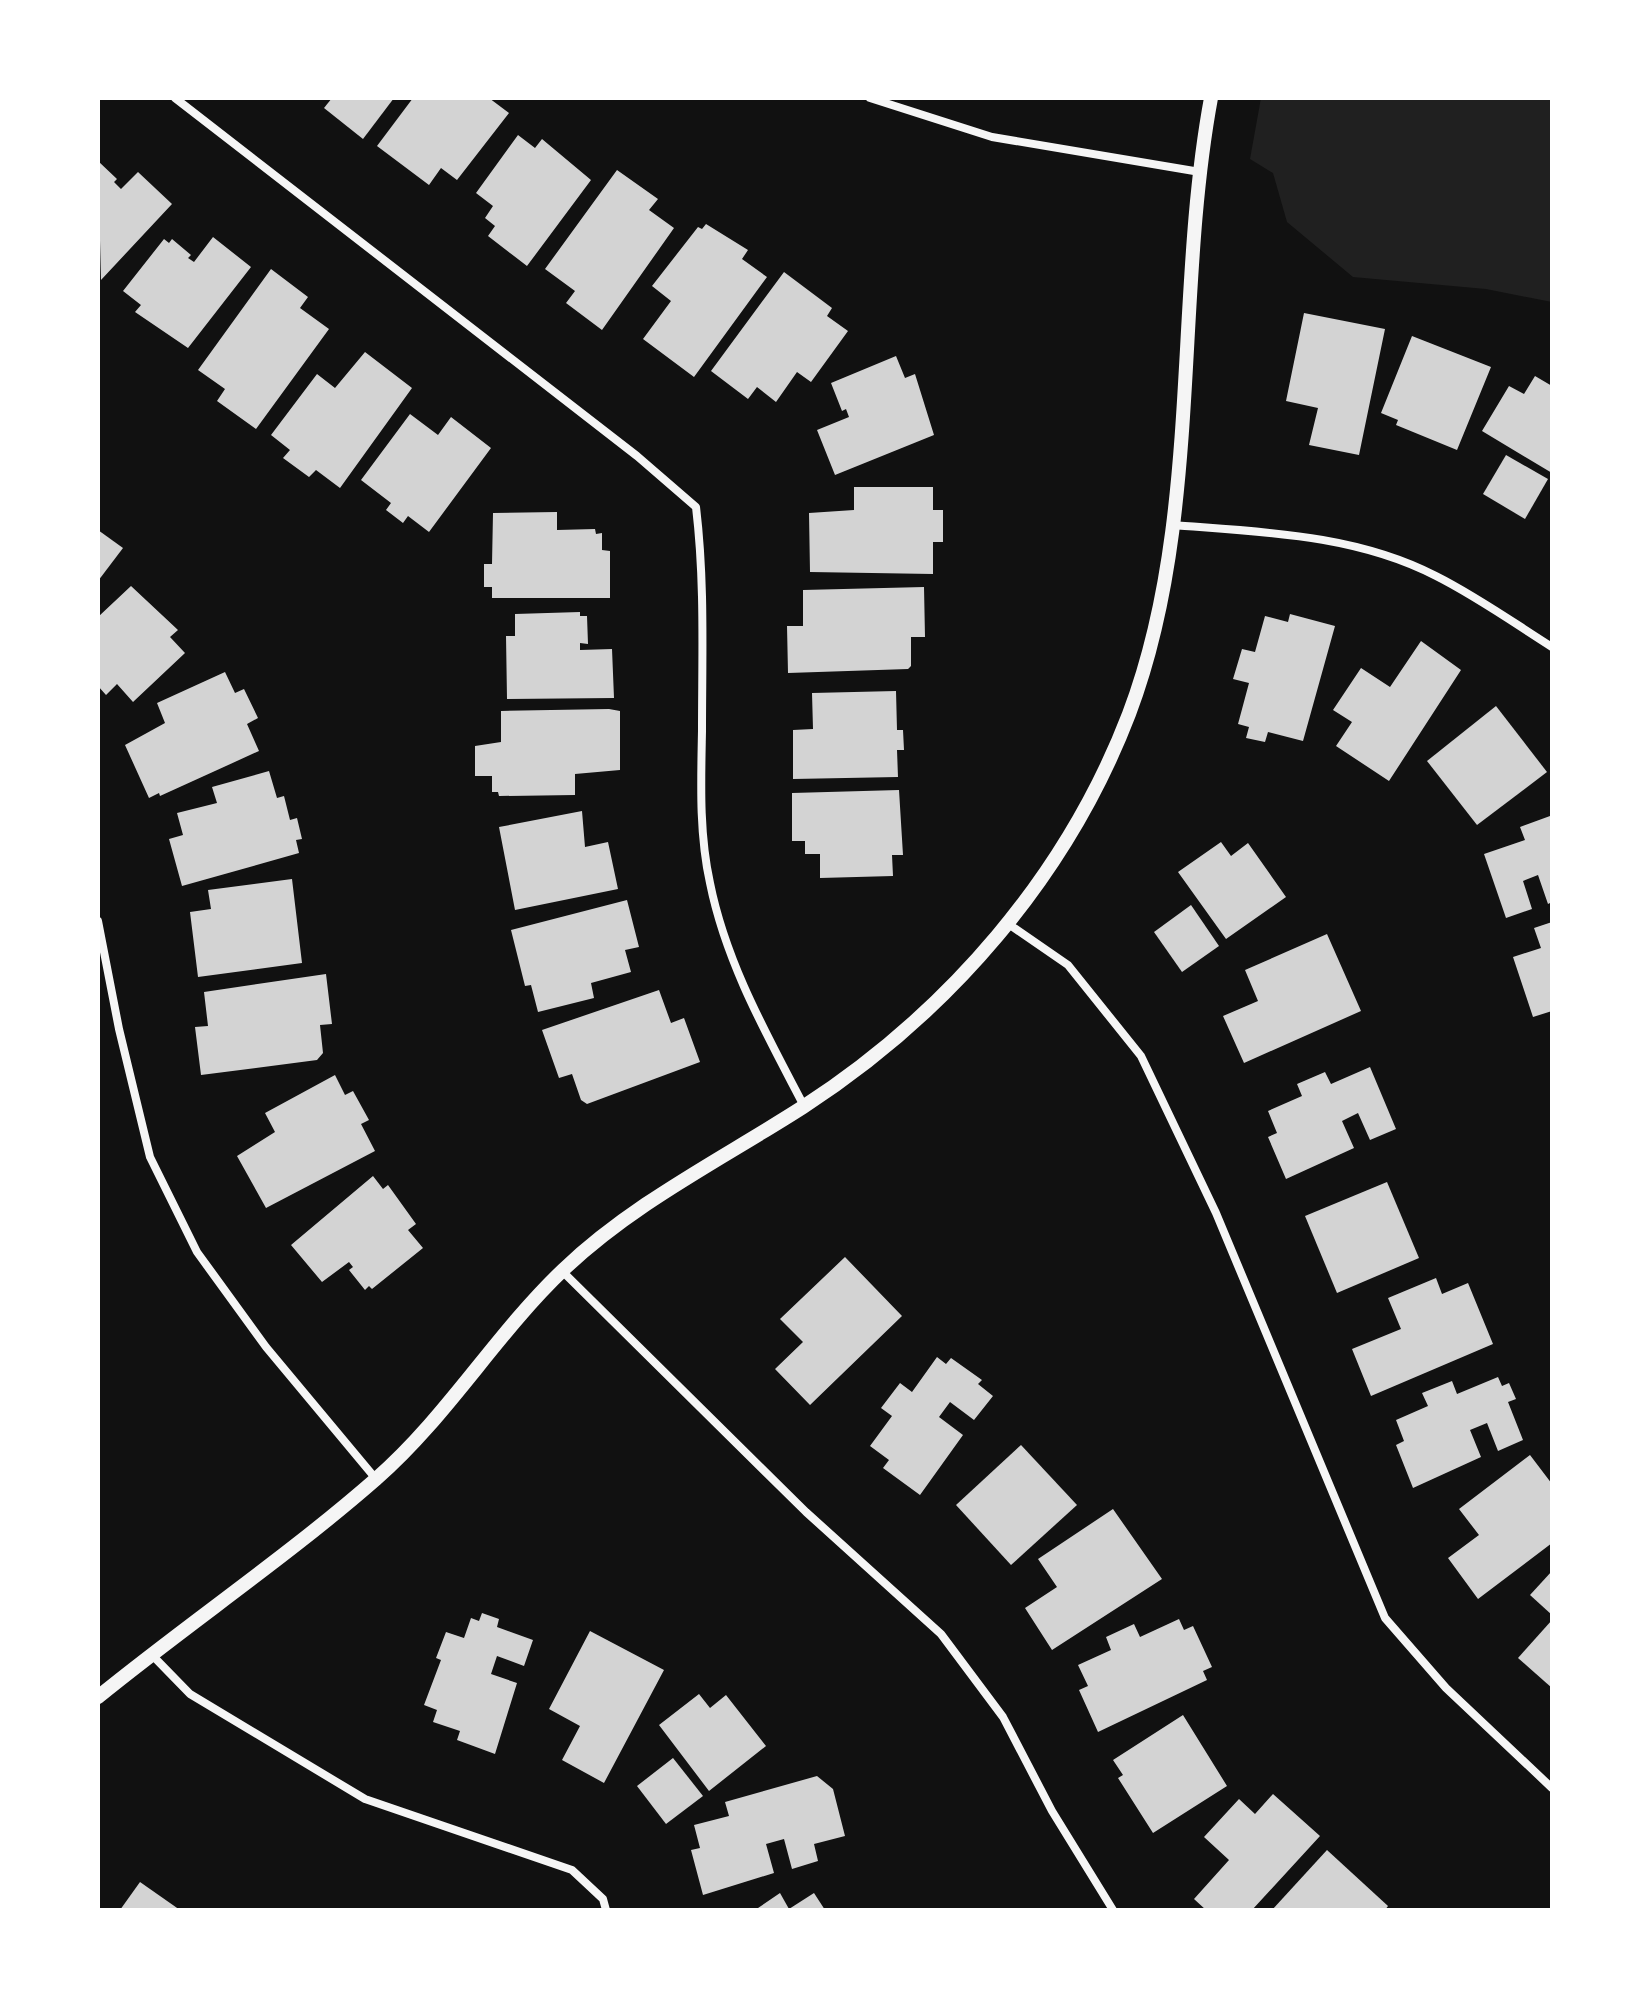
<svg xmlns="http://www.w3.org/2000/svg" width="1650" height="2008" viewBox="0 0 1650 2008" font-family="'PT Serif',serif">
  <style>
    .green { fill: #202020 }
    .building { fill: #d3d3d3 }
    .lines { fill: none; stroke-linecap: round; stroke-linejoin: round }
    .minor { stroke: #f5f5f5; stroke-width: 8 }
    .tertiary { stroke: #f5f5f5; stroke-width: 14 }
  </style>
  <rect width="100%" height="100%" fill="#111"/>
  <!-- green -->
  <polygon class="green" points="1261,98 1552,98 1552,302 1486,289 1353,277 1287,222 1273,173 1250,159"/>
  <!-- building -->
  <g class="building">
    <polygon points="332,98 394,98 363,139 324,108"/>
    <polygon points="413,98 489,98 509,113 457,180 441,168 429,185 377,146"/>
    <polygon points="518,135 535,148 542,139 591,180 527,266 488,236 495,226 485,218 493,206 476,193"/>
    <polygon points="98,161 117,179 114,182 121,189 138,172 172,204 101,280"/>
    <polygon points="617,170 658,199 649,210 674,228 602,330 566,303 575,291 545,269"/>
    <polygon points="706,224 748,250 742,259 767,277 694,377 643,339 671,301 652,286 698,227 702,229"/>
    <polygon points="213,237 251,267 188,348 135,312 141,305 123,291 164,239 169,243 172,239 191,255 188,258 194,262"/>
    <polygon points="271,269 308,297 300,308 329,329 256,429 217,401 225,389 198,370"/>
    <polygon points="784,272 832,308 827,316 848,331 811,382 797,372 776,402 757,387 748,399 711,371"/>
    <polygon points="1304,313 1385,329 1359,455 1309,445 1318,408 1286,401"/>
    <polygon points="1412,336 1491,367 1457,450 1396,425 1398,420 1381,413"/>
    <polygon points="365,352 412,388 340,488 316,470 309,477 283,458 290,450 271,435 317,374 335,388"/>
    <polygon points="896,356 905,378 915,374 934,435 835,475 817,430 849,417 846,409 842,411 831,383"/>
    <polygon points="1535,376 1552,386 1552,473 1482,431 1509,386 1524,394"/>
    <polygon points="410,414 438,435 451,417 491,448 429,532 408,516 403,523 386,510 391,503 361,480"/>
    <polygon points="1506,455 1548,479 1525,519 1483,494"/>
    <polygon points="854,487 933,487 933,510 943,510 943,542 933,542 933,574 810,572 809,513 854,510"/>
    <polygon points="557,512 557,530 595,529 596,534 602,533 602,550 610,551 610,598 492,598 492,587 484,587 484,564 492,564 493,513"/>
    <polygon points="98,530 123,548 98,581"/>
    <polygon points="131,586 178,630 170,637 185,653 133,702 117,684 106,695 98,686 98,617"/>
    <polygon points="924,587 925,637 911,637 911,666 908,669 788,673 787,626 803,626 803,590"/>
    <polygon points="580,612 580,616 587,616 588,644 580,643 580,650 612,649 614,698 507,699 506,636 515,636 515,614"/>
    <polygon points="1290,614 1335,626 1303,741 1268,732 1265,742 1246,738 1249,727 1238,724 1249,683 1233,679 1242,649 1255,652 1265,616 1288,622"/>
    <polygon points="1421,641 1461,670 1389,781 1336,746 1352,722 1333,710 1361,668 1390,687"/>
    <polygon points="225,672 235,693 244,689 258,718 247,724 259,751 160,796 159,793 149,798 125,745 165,723 157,703"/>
    <polygon points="896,691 897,730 903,730 904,750 897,750 898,777 793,779 793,730 813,729 812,693"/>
    <polygon points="1496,706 1547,772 1477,825 1427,761"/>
    <polygon points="609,709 620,711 620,770 575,774 575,795 499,796 498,792 492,792 492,776 475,776 475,746 501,742 501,711"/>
    <polygon points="269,771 277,798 284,796 290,820 297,818 302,839 296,840 299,853 182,886 169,839 183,835 177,813 217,803 212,787"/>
    <polygon points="899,790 903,855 892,855 893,876 820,878 820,854 805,854 805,841 792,841 792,793"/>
    <polygon points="582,811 585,847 608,842 618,889 515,910 499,827"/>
    <polygon points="1550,816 1552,902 1548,904 1538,875 1523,881 1532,909 1506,918 1484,854 1525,840 1520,827"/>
    <polygon points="1221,842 1231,856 1248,843 1286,897 1226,939 1178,872"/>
    <polygon points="292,879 302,963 198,977 190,912 211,909 208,890"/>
    <polygon points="627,900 639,947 625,950 631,972 591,983 594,998 538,1012 531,985 525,986 511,930"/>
    <polygon points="1191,905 1219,946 1182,972 1154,932"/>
    <polygon points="1552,922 1552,1011 1533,1017 1513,957 1541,948 1534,928"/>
    <polygon points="1327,934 1361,1011 1244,1063 1223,1016 1258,1001 1245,970"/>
    <polygon points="326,974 332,1024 320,1025 323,1053 317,1060 201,1075 195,1027 208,1026 204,992"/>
    <polygon points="659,990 671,1023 684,1018 700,1062 587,1104 581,1100 572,1074 559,1078 542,1030"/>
    <polygon points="1370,1067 1396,1129 1370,1140 1358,1113 1342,1121 1354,1148 1286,1179 1268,1137 1277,1133 1268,1111 1302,1096 1297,1084 1325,1072 1331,1084"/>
    <polygon points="335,1075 345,1095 353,1091 369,1120 361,1124 375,1151 266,1208 237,1156 275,1132 265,1113"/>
    <polygon points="373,1176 383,1189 388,1185 416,1224 408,1230 423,1248 372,1289 369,1286 365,1290 349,1270 353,1267 349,1262 322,1282 291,1245"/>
    <polygon points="1387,1182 1419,1258 1337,1293 1305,1216"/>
    <polygon points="845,1257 902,1316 810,1405 775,1369 803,1342 780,1319"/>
    <polygon points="1436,1278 1442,1294 1468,1283 1493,1344 1371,1396 1352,1349 1401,1329 1388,1298"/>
    <polygon points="937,1357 946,1364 951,1358 982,1380 978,1384 993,1396 974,1420 950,1402 939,1417 963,1435 920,1495 883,1468 889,1460 870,1446 892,1416 881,1408 900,1383 912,1392"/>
    <polygon points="1498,1377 1502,1386 1509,1383 1516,1399 1508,1402 1523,1440 1498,1451 1487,1423 1470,1430 1481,1457 1413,1488 1396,1445 1404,1441 1396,1420 1428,1406 1422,1393 1452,1381 1457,1394"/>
    <polygon points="1021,1445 1077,1505 1011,1565 956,1505"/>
    <polygon points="1530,1455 1552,1484 1552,1543 1478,1599 1448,1558 1479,1535 1459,1509"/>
    <polygon points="1113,1509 1162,1579 1052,1650 1025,1608 1057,1587 1038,1559"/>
    <polygon points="1552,1571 1552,1615 1530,1595"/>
    <polygon points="482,1613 499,1619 497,1627 533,1640 524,1666 497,1656 491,1674 517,1683 495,1754 457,1740 460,1731 433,1722 437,1710 424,1705 441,1660 436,1658 446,1632 464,1638 471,1618 479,1621"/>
    <polygon points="1179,1619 1184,1630 1193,1626 1212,1667 1203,1671 1207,1680 1098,1732 1079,1690 1088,1686 1078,1665 1111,1650 1106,1637 1134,1624 1140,1637"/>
    <polygon points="1552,1620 1552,1688 1518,1658"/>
    <polygon points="590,1631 664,1670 604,1783 562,1760 580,1726 549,1709"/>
    <polygon points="699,1694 710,1708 726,1695 766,1746 709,1791 659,1725"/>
    <polygon points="1183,1715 1227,1786 1153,1833 1118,1778 1123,1775 1113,1760"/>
    <polygon points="673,1758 703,1796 666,1824 637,1786"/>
    <polygon points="817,1776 833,1789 845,1836 814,1844 818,1861 792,1869 784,1839 766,1844 774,1873 703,1895 691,1850 700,1848 694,1825 729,1816 725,1802"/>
    <polygon points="1273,1794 1320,1836 1252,1910 1206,1910 1194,1899 1229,1860 1204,1837 1239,1799 1255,1814"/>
    <polygon points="1327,1850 1388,1906 1385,1910 1272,1910"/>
    <polygon points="140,1882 180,1910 120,1910"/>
    <polygon points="780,1893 789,1909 814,1893 825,1910 755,1910"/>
  </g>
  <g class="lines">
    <!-- minor -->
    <g class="minor">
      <path d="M175 98 637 456 696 507C705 582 702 656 702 731 701 782 699 833 710 883 726 963 767 1035 804 1106"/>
      <polyline points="870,98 992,137 1200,172"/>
      <path d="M1172 525C1261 532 1355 534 1436 576 1476 596 1514 623 1552 647"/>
      <polyline points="98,921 119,1029 150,1157 197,1252 266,1347 376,1479"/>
      <polyline points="1007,923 1068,965 1141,1056 1216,1213 1385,1618 1446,1688 1552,1788"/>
      <polyline points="562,1271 806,1512 941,1634 1003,1717 1052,1811 1113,1910"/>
      <polyline points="151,1654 190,1694 365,1799 572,1870 603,1899 606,1910"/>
    </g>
    <!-- tertiary -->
    <path class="tertiary" d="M98 1697C189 1623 288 1556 376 1479 447 1417 495 1335 563 1270 633 1203 722 1159 803 1107 948 1013 1067 876 1129 714 1202 522 1174 298 1211 98"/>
  </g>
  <!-- border -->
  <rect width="1650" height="2008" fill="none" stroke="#ffffff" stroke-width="200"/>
</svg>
